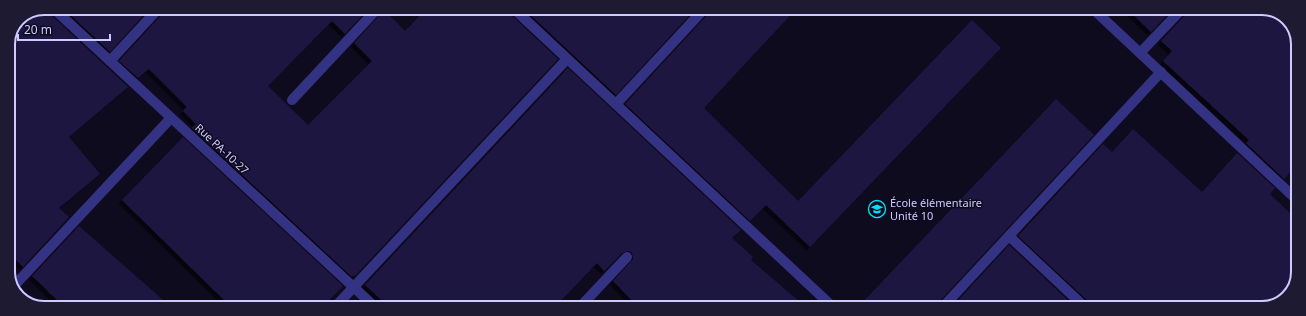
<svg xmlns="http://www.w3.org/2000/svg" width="1306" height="316" viewBox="0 0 1306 316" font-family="'Noto Sans',sans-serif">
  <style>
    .building { fill: #1e1641; filter: url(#shadow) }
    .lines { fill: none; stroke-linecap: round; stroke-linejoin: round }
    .street { stroke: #343282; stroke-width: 10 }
    .labels { text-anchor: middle; stroke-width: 3; stroke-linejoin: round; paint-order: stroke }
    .street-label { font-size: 11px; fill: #cec9ff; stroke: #0e0b1f }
    .poi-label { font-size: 11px; fill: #cec9ff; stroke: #0e0b1f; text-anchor: start }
    .rim { fill: none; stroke: #cec9ff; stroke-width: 2 }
  </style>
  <defs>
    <filter id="shadow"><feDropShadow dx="-3.5" dy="3.5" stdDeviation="0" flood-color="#0009"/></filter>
  </defs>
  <rect width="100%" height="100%" fill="#0e0b1f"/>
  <!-- building -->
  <g class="building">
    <polygon points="44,8 47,8 49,13 128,87 69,137 100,174 59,208 69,217 23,267 8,252 8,43 19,18"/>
    <polygon points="63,8 150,8 110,52"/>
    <polygon points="165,8 369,8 345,34 332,21 268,86 308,125 372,61 354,43 384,10 405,31 427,8 507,8 509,13 558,59 355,276 355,275 352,277 192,128 196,124 183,111 187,107 149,69 138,78 119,61 164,12"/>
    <polygon points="523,8 696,8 616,95"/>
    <polygon points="711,8 797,8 704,108 798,201 972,20 1001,48 810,247 766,205 750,221 625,104 710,12"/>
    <polygon points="1127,9 1173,9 1151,32"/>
    <polygon points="1188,9 1270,9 1289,20 1298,39 1297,165 1284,179 1246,143 1249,140 1163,61 1172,51 1161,41 1187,13"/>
    <polygon points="568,68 741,230 732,238 753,257 751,260 807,308 639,308 613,281 633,259 632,253 628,251 622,253 604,271 597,263 554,308 389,307 365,285"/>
    <polygon points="1056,99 1094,135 937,304 936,308 857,308"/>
    <polygon points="1133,129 1202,192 1237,153 1275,188 1270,194 1297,220 1297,280 1284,300 1263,308 1092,308 1090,303 1018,236 1103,144 1112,152"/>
    <polygon points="183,137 343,286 322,307 231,307 122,200"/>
    <polygon points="79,226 171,307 65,307 47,291 48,291 32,276"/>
    <polygon points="1009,245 1076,308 951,308"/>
  </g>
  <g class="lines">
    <!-- street -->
    <g class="street">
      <polyline points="53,8 375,307"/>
      <polyline points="513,8 834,308"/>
      <polyline points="1093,9 1297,200"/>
      <polyline points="1140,53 1182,9"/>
      <polyline points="110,61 159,8"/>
      <polyline points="292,100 378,8"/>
      <polyline points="616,104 705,8"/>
      <polyline points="1009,236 1086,308"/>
      <polyline points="13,287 171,118"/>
      <polyline points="335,307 567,59"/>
      <polyline points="579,308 627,257"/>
      <polyline points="942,308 1161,72"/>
    </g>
  </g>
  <!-- icons -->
  <defs>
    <g id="school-ring" transform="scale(0.9)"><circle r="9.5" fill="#0e0b1f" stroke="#00e0f4" stroke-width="1.5"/><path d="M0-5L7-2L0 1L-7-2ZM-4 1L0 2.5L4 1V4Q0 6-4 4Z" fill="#00e0f4"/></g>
  </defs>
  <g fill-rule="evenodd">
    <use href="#school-ring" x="877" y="209"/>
  </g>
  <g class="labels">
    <!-- street labels -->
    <g class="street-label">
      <text transform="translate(222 149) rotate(43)" y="4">Rue PA-10-27</text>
    </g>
    <!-- poi labels -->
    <g class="poi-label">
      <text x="890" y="207">École élémentaire<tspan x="890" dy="13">Unité 10</tspan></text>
    </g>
  </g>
  <!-- crop -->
  <path d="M0 0H1306V316H0ZM44 15H1262A29 29 0 0 1 1291 44V272A29 29 0 0 1 1262 301H44A29 29 0 0 1 15 272V44A29 29 0 0 1 44 15Z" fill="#1d1a31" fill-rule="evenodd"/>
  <path class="rim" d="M44 15H1262A29 29 0 0 1 1291 44V272A29 29 0 0 1 1262 301H44A29 29 0 0 1 15 272V44A29 29 0 0 1 44 15Z"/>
  <!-- scale -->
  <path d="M18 34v6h92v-6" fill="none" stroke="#cec9ff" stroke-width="2"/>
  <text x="24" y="34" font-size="12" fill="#cec9ff" stroke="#0e0b1f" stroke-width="3" paint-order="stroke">20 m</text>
</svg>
